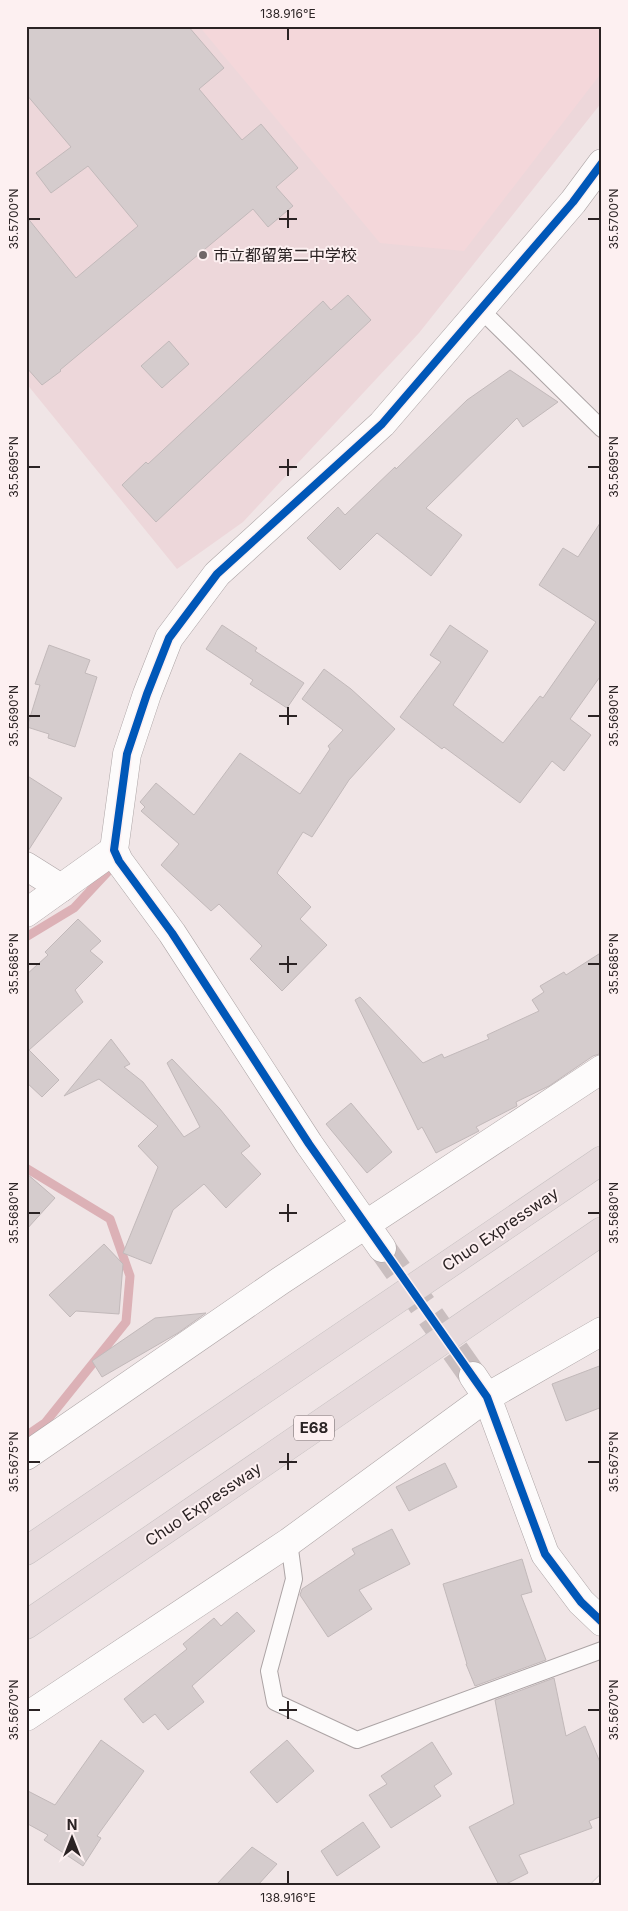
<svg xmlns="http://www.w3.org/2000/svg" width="628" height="1911" viewBox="0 0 628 1911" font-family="Inter,'Noto Sans JP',sans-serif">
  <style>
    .built { fill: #edd7da }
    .green { fill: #f4d7da }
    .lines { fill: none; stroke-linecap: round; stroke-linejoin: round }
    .stream { stroke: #dcb1b6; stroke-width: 9 }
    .building { fill: #d5cccd; stroke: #c2b9ba }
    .tertiary-tunnel { stroke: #c9bebf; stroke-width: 28; stroke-dasharray: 28 14; stroke-linecap: butt }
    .service-casing { stroke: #aca4a5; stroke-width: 18 }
    .minor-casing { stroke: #aca4a5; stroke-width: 29 }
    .tertiary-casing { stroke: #aca4a5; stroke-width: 29 }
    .motorway-casing { stroke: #c7c1c2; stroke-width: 29 }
    .service { stroke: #fdfbfb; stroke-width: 16 }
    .minor { stroke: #fdfbfb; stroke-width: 28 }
    .tertiary { stroke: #fdfbfb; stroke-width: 28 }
    .motorway { stroke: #e6dadc; stroke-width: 28 }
    .rail-casing { stroke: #cfcccc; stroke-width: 5.5 }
    .rail { stroke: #fdf0f1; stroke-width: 4; stroke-dasharray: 11; stroke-linecap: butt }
    .cycleway-casing { stroke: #fdf0f1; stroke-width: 11 }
    .cycleway { stroke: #0057b8; stroke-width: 8 }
    .ticks { fill: none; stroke: #2b2324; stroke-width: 2 }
    .poi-dot { fill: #706768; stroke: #fdf0f1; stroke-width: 2 }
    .labels { text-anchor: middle; stroke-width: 4; stroke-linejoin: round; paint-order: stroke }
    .shield { fill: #fdf0f1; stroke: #6a6062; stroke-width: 1 }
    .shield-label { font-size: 15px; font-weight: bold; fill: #2b2324 }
    .poi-label { font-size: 16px; fill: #2b2324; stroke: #fdf0f1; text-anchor: start }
    .street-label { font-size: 16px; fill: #2b2324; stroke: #fdf0f1 }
    .neatline { fill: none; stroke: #2b2324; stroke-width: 2 }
    .ticks-label { font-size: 12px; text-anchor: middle; fill: #2b2324 }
  </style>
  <rect width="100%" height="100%" fill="#f0e5e6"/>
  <!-- built -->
  <polygon class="built" points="26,26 602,26 602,102 419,333 243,522 177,569 26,383"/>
  <!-- green -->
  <polygon class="green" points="199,26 602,26 602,72 464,251 380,243"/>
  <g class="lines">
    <!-- stream -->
    <g class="stream">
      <polyline points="26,937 74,908 116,863"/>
      <polyline points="26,1168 110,1219 130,1276 126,1322 45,1423 26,1436"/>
    </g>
  </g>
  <!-- building -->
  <g class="building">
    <polygon points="26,26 188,26 224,68 199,89 242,140 261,124 298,168 276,187 293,206 268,227 253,209 60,370 61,371 42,385 26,367 26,216 76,278 138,226 88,166 51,193 36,173 71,147 26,94"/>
    <polygon points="348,295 371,320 156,522 122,485 146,462 148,464 323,301 331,310"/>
    <polygon points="169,341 189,364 162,388 141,366"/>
    <polygon points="510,370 558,402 523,427 517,418 426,508 462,535 431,576 377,533 340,570 307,538 338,507 345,515 395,467 396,469 467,400"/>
    <polygon points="602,520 602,674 570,719 591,735 564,771 552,761 520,803 444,747 442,749 400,717 441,662 430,655 450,625 488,651 453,705 503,743 540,696 543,698 596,622 539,585 563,548 578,557"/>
    <polygon points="222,625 257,648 255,651 304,683 287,708 250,684 253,680 206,649"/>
    <polygon points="49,645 90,660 85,673 97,677 75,747 48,738 49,734 27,727 40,685 35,684"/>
    <polygon points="324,669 351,689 395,729 349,780 312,837 303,832 277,873 311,907 300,919 327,945 282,991 250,959 262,946 219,904 211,911 161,865 179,844 141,811 145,807 140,802 156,783 194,815 240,753 300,794 330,749 328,746 343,730 302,699"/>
    <polygon points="26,775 62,798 28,851 26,850"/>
    <polygon points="78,919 101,941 90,951 103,962 75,990 83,1002 29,1050 59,1080 42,1097 26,1082 26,975 48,955 45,952"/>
    <polygon points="602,952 602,1053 593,1056 549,1086 516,1102 517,1106 476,1127 479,1131 436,1153 422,1127 418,1130 355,1000 360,997 423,1063 442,1054 444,1058 489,1039 487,1035 539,1011 532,1000 544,992 540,986 564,972 566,975"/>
    <polygon points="111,1039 130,1064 124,1067 143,1082 184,1137 200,1127 167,1063 172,1059 220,1109 250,1146 241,1153 261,1174 226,1208 204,1184 173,1210 151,1264 123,1253 158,1167 138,1146 158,1126 99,1079 64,1096"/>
    <polygon points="351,1103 392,1152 367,1173 326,1124"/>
    <polygon points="26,1173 55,1198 26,1230"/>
    <polygon points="104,1244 123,1264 119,1314 76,1311 70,1317 49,1295"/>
    <polygon points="206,1313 178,1333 102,1377 92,1361 155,1318"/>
    <polygon points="602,1365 602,1407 566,1421 552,1384"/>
    <polygon points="445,1463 457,1487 409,1511 396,1487"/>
    <polygon points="392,1529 410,1564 359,1590 372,1609 328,1637 300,1595 302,1589 355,1554 352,1549"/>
    <polygon points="522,1559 532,1592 521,1595 546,1660 475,1686 466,1664 467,1664 443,1584"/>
    <polygon points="237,1612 255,1631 192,1686 204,1702 168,1730 155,1714 143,1723 124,1699 187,1649 183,1644 214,1618 221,1626"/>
    <polygon points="554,1678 566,1736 585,1726 602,1767 602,1816 589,1821 592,1828 519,1855 528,1873 504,1885 499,1885 469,1827 514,1804 495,1700"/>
    <polygon points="101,1740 144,1771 97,1836 101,1838 83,1866 44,1840 48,1835 26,1823 26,1790 55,1805"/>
    <polygon points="287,1740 314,1771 277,1803 250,1772"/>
    <polygon points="432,1742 452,1774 434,1786 441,1796 391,1828 369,1795 387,1784 381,1776"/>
    <polygon points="363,1822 380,1847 337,1876 321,1851"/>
    <polygon points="252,1847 277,1864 258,1885 216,1885"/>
  </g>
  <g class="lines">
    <!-- tertiary-tunnel -->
    <polyline class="tertiary-tunnel" points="382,1248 473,1376"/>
    <!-- service casing -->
    <g class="service-casing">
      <g id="service">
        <polyline points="480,309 602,429"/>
        <polyline points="289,1542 294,1579 269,1671 275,1702 357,1740 602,1650"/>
      </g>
    </g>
    <!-- minor casing -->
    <g class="minor-casing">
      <g id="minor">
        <polyline points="26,866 61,888"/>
        <polyline points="26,913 114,850"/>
        <polyline points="26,1456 280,1281 602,1069"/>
        <polyline points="26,1717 289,1542 487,1397 602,1331"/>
      </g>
    </g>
    <!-- tertiary casing -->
    <g class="tertiary-casing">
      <g id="tertiary">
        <polyline points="382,1248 309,1144 172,933 119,861 114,850 127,754 147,694 169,638 217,574 382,424 573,202 602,163"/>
        <polyline points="473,1376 487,1397 545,1554 581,1602 602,1622"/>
      </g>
    </g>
    <!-- motorway casing -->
    <g class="motorway-casing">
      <g id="motorway">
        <polyline points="26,1551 602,1160"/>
        <polyline points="26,1625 602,1231"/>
      </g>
    </g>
    <!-- service -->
    <use href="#service" class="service"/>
    <!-- minor -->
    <use href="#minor" class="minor"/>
    <!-- tertiary -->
    <use href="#tertiary" class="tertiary"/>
    <!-- motorway -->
    <use href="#motorway" class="motorway"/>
    <!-- rail casing -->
    <g class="rail-casing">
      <polyline id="rail" points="593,1885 602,1876"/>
    </g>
    <!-- rail -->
    <use href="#rail" class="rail"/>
    <!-- cycleway casing -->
    <g class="cycleway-casing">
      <polyline id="cycleway" points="602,163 573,202 382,424 217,574 169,638 147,694 127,754 114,850 119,861 172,933 309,1144 487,1397 545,1554 581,1602 602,1622"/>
    </g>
    <!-- cycleway -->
    <use href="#cycleway" class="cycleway"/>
  </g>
  <!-- ticks -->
  <path class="ticks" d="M288 28V40M288 210V228M28 219H40M279 219H297M588 219H600M288 459V476M28 467H40M279 467H297M588 467H600M288 707V725M28 716H40M279 716H297M588 716H600M288 956V973M28 964H40M279 964H297M588 964H600M288 1204V1222M28 1213H40M279 1213H297M588 1213H600M288 1453V1470M28 1462H40M279 1462H297M588 1462H600M288 1701V1719M28 1710H40M279 1710H297M588 1710H600M288 1871V1884"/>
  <!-- markers -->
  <circle class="poi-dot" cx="203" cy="255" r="5"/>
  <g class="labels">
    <!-- shield labels -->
    <rect class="shield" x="294" y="1415.5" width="40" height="25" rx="4"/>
    <g class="shield-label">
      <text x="314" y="1433">E68</text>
    </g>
    <!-- poi labels -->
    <g class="poi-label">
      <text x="213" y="261">市立都留第二中学校</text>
    </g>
    <!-- street labels -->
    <g class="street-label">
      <text transform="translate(500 1229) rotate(-34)" y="6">Chuo Expressway</text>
      <text transform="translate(203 1504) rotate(-34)" y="6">Chuo Expressway</text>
    </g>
  </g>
  <!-- border -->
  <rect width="628" height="1911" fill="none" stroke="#fdf0f1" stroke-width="55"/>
  <!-- north arrow -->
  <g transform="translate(72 1838)" stroke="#fdf0f1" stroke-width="4" paint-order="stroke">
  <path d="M0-4L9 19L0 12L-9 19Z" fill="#2b2324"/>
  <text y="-8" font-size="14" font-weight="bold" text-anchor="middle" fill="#2b2324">N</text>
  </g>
  <rect x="28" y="28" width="572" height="1856" class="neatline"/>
  <g class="ticks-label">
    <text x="288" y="18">138.916°E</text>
    <text transform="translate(14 219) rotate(-90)" y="4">35.5700°N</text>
    <text transform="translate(614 219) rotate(-90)" y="4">35.5700°N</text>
    <text transform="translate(14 467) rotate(-90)" y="4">35.5695°N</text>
    <text transform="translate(614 467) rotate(-90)" y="4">35.5695°N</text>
    <text transform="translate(14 716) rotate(-90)" y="4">35.5690°N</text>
    <text transform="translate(614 716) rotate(-90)" y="4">35.5690°N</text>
    <text transform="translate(14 964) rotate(-90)" y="4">35.5685°N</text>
    <text transform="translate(614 964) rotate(-90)" y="4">35.5685°N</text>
    <text transform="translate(14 1213) rotate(-90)" y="4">35.5680°N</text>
    <text transform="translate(614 1213) rotate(-90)" y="4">35.5680°N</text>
    <text transform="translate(14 1462) rotate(-90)" y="4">35.5675°N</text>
    <text transform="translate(614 1462) rotate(-90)" y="4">35.5675°N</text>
    <text transform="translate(14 1710) rotate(-90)" y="4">35.5670°N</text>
    <text transform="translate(614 1710) rotate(-90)" y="4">35.5670°N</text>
    <text x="288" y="1902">138.916°E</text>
  </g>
</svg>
